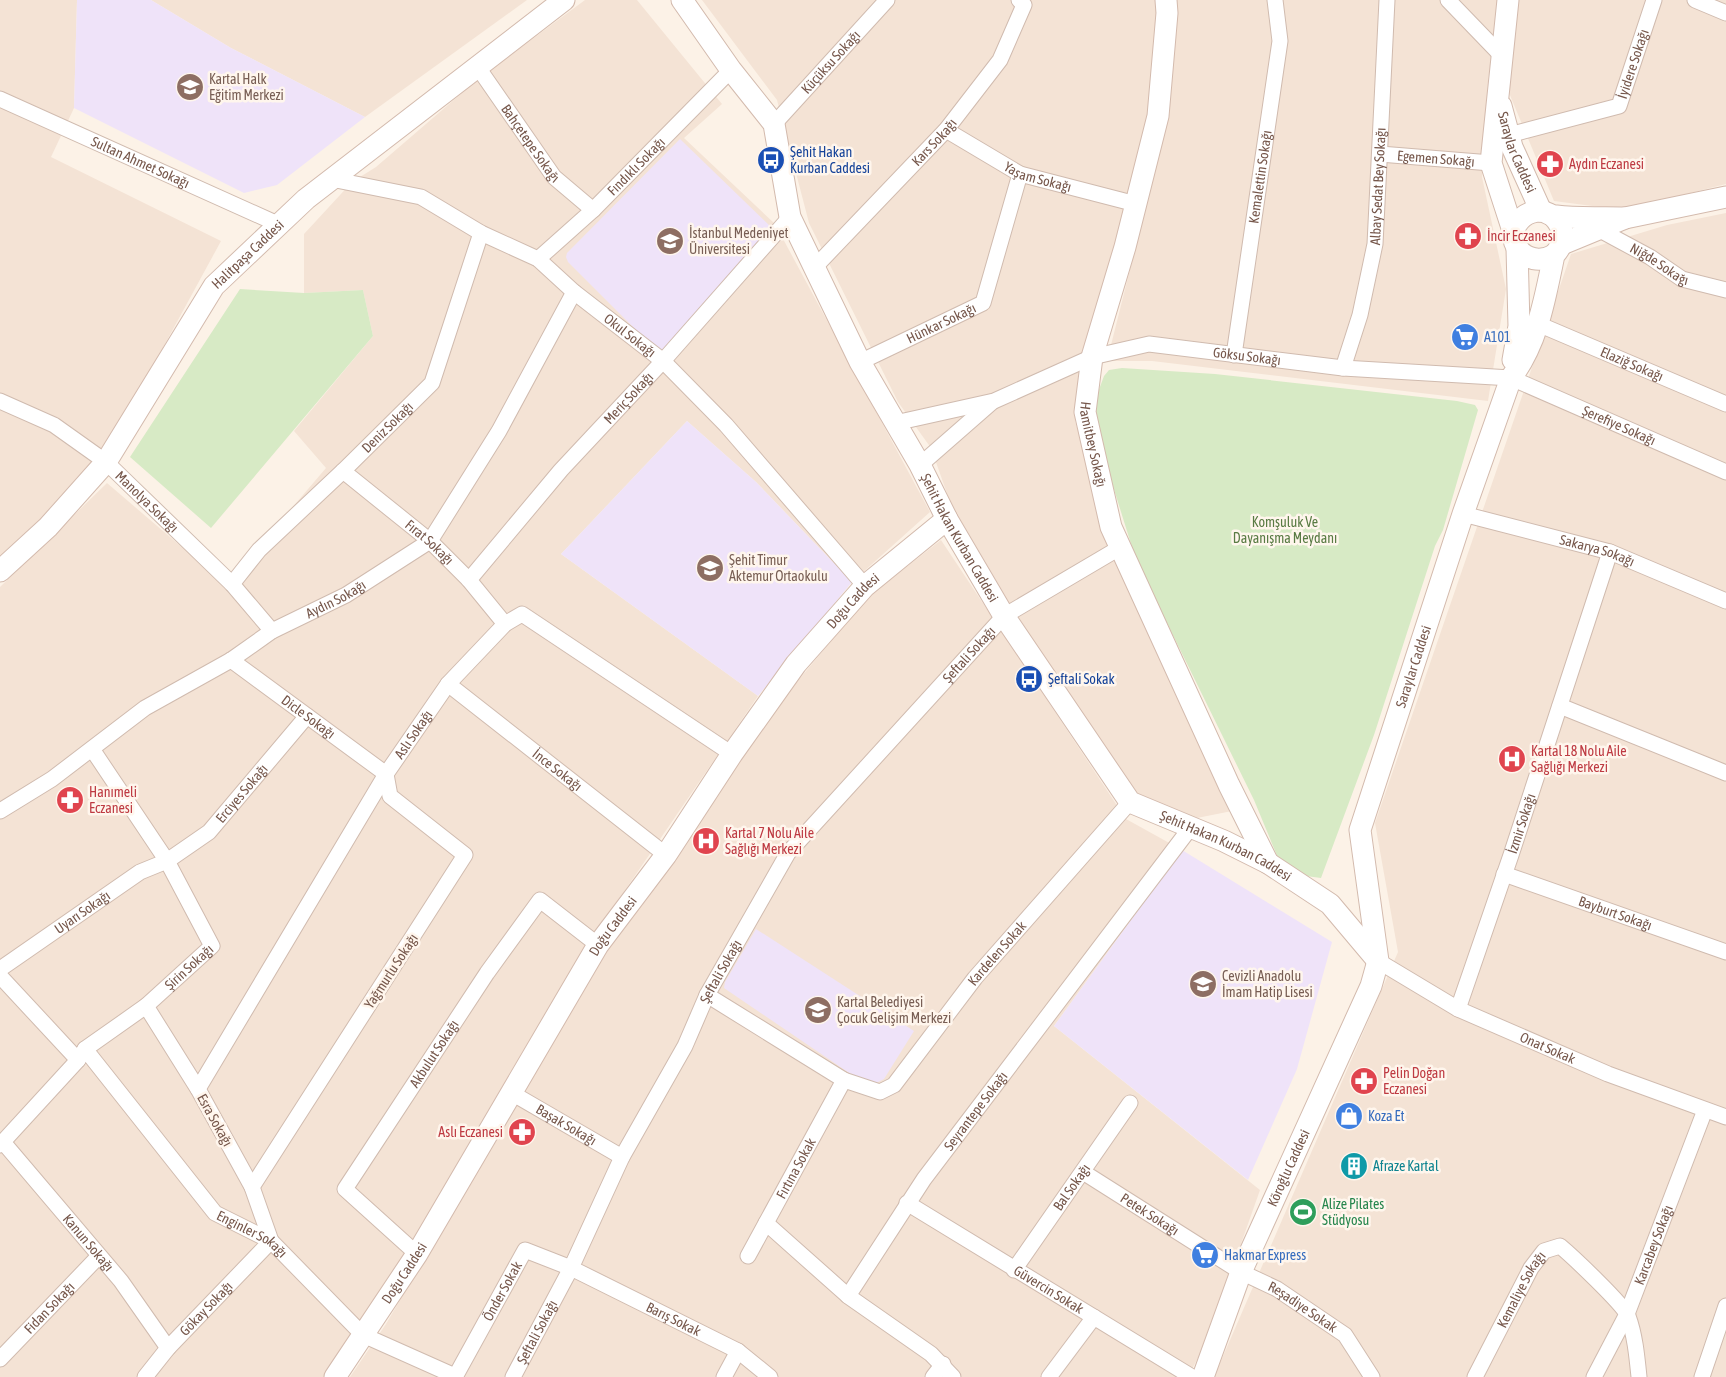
<svg xmlns="http://www.w3.org/2000/svg" width="1726" height="1377" viewBox="0 0 1726 1377" font-family="'Asap Condensed',sans-serif">
  <style>
    .residential { fill: #f4e3d5 }
    .education { fill: #efe3f9 }
    .green { fill: #d7eac5 }
    .lines { fill: none; stroke-linecap: round; stroke-linejoin: round }
    .street-casing { stroke: #d0bbaf; stroke-width: 17 }
    .secondary-casing { stroke: #d3baad; stroke-width: 23 }
    .street { stroke: #fff; stroke-width: 15 }
    .secondary { stroke: #fff; stroke-width: 21 }
    .labels { text-anchor: middle; stroke-width: 5; stroke-linejoin: round; paint-order: stroke }
    .street-label { font-size: 14px; fill: #76574b; stroke: #fff6ed }
    .education-label { font-size: 14px; fill: #785e54; stroke: #fff6ed; text-anchor: start }
    .transit-label { font-size: 14px; fill: #164399; stroke: #fff6ed; text-anchor: start }
    .health-label { font-size: 14px; fill: #be3a42; stroke: #fff6ed; text-anchor: start }
    .shop-label { font-size: 14px; fill: #366cbe; stroke: #fff6ed; text-anchor: start }
    .park-label { font-size: 14px; fill: #597b43; stroke: #fff6ed }
    .culture-label { font-size: 14px; fill: #0d838f; stroke: #fff6ed; text-anchor: start }
    .leisure-label { font-size: 14px; fill: #27864d; stroke: #fff6ed; text-anchor: start }
  </style>
  <rect width="100%" height="100%" fill="#fcf2e7"/>
  <!-- residential -->
  <g class="residential">
    <polygon points="0,0 77,0 74,108 51,157 221,241 105,454 0,578"/>
    <polygon points="151,0 527,0 365,117 231,48"/>
    <polygon points="585,0 637,0 722,104 684,138 775,224 930,512 852,582 756,482 687,421 561,554 758,696 595,934 404,1256 324,1377 0,1377 0,587 107,483 226,585 326,468 294,431 373,336 363,290 304,293 304,234 352,182 376,167 477,80"/>
    <polygon points="702,0 1156,0 1158,22 1151,124 1082,355 1075,421 1117,560 1232,811 1172,823 1130,807 956,519 931,448 898,402 809,223 777,100"/>
    <polygon points="1175,0 1499,0 1488,81 1482,177 1506,289 1488,401 1152,361 1107,361 1162,142"/>
    <polygon points="1517,0 1726,0 1726,184 1623,210 1554,201 1507,88"/>
    <polygon points="1726,213 1726,1377 1214,1377 1398,952 1375,823 1571,254 1667,225"/>
    <polygon points="941,540 1126,819 1182,850 1054,1026 1260,1190 1207,1340 1188,1377 350,1377 386,1324 607,945 771,713 867,598"/>
  </g>
  <!-- education -->
  <g class="education">
    <polygon points="77,0 151,0 231,48 365,117 277,185 244,193 74,108"/>
    <polygon points="680,139 773,229 663,352 658,352 568,262 566,257 567,253"/>
    <polygon points="687,421 756,482 852,582 758,696 561,554"/>
    <polygon points="1182,850 1332,942 1297,1069 1248,1180 1054,1026"/>
    <polygon points="756,929 914,1031 884,1079 874,1084 861,1081 724,988 725,982"/>
  </g>
  <!-- green -->
  <g class="green">
    <polygon points="240,289 304,293 363,290 373,336 211,528 130,457"/>
    <polygon points="1122,368 1215,374 1457,401 1475,405 1478,410 1443,530 1435,546 1374,735 1321,878 1306,876 1278,858 1254,800 1136,560 1107,467 1094,415 1097,395 1104,376 1109,370"/>
  </g>
  <g class="lines">
    <!-- street casing -->
    <g class="street-casing">
      <g id="street">
        <polyline points="1448,0 1501,55"/>
        <polyline points="1695,0 1726,13"/>
        <path id="s1" d="M477 66 554 177 593 210"/>
        <path id="s2" d="M0 99 280 225"/>
        <path id="s3" d="M774 124 887 0"/>
        <path id="s4" d="M946 130 1020 174 1136 204"/>
        <path id="s5" d="M1509 135 1619 106 1654 0"/>
        <path id="s6" d="M1380 154 1491 163"/>
        <path id="s7" d="M331 179 421 197 481 233 538 259 574 292 663 361 726 425 865 586"/>
        <path id="s8" d="M1598 229 1650 257 1682 279 1726 290"/>
        <path id="s9" d="M538 259 593 210 731 70"/>
        <path id="s10" d="M814 268 946 130 1000 60 1024 5 1019 0"/>
        <path id="s11" d="M1538 324 1726 404"/>
        <path id="s12" d="M1234 355 1280 41 1275 0"/>
        <path id="s13" d="M860 362 983 303 1020 174"/>
        <path id="s14" d="M1343 368 1360 315 1375 244 1387 0"/>
        <path id="s15" d="M0 401 54 425 106 462 232 584 272 631"/>
        <path id="s16" d="M895 423 994 401 1092 357 1149 344 1343 368 1511 378 1726 472"/>
        <polyline points="920,465 992,402"/>
        <path id="s17" d="M343 471 430 541 469 580 505 624"/>
        <path id="s18" d="M1463 514 1610 552 1726 601"/>
        <path id="s19" d="M469 580 561 470 663 361 790 217"/>
        <path id="s20" d="M232 584 259 550 343 471 432 383 481 233"/>
        <path id="s21" d="M231 660 386 774 390 796 465 855 252 1187"/>
        <path id="s22" d="M448 684 666 855"/>
        <polyline points="1560,706 1726,773"/>
        <path id="s23" d="M0 811 52 779 145 708 231 660 272 631 346 595 430 541 499 431 574 292"/>
        <path id="s24" d="M1504 874 1726 952"/>
        <path id="s25" d="M1378 961 1458 1009 1608 1074 1726 1117"/>
        <path id="s26" d="M0 969 140 872 167 861 209 832 307 716"/>
        <polyline points="0,976 78,1060"/>
        <path id="s27" d="M707 995 844 1080 880 1092 894 1085 975 978 1130 802"/>
        <path id="s28" d="M1458 1009 1511 855 1610 552"/>
        <path id="s29" d="M85 1049 215 1213 271 1241 363 1335 455 1376"/>
        <path id="s30" d="M198 1089 386 774 448 684 505 624 522 614 732 754"/>
        <path id="s31" d="M510 1092 622 1157"/>
        <path id="s32" d="M3 1142 121 1281 168 1348"/>
        <path id="s33" d="M0 1145 78 1060 85 1049 146 1006 212 946 167 861 92 749"/>
        <path id="s34" d="M1083 1172 1241 1272 1277 1289 1345 1335 1372 1377"/>
        <path id="s35" d="M907 1203 1192 1377"/>
        <polyline points="766,1223 848,1296"/>
        <path id="s36" d="M417 1254 345 1189 487 973 540 900 598 945"/>
        <path id="s37" d="M748 1256 844 1080"/>
        <path id="s38" d="M1014 1270 1130 1103"/>
        <path id="s39" d="M0 1359 99 1256"/>
        <path id="s40" d="M145 1377 168 1348 271 1241 252 1187 198 1089 146 1006"/>
        <path id="s41" d="M455 1377 525 1250 571 1268 738 1351 770 1377"/>
        <path id="s42" d="M513 1377 571 1268 622 1157 685 1046 707 995 788 853 1004 616 1121 547"/>
        <polyline points="724,1377 738,1351"/>
        <polyline points="933,1377 943,1364"/>
        <path id="s43" d="M953 1377 931 1354 848 1296 924 1179 1191 827"/>
        <polyline points="1049,1377 1094,1317"/>
        <path id="s44" d="M1475 1377 1531 1268 1544 1251 1560 1246C1572 1256 1623 1304 1628 1316 1635 1335 1637 1357 1639 1377"/>
        <path id="s45" d="M1594 1377 1627 1314 1705 1110"/>
        <polyline points="1702,1377 1726,1306"/>
      </g>
    </g>
    <!-- secondary casing -->
    <g class="secondary-casing">
      <g id="secondary">
        <path id="s46" d="M682 0 731 70 774 124 790 217 860 362 920 465 947 519 1004 616 1130 802 1224 841 1268 863 1330 904 1378 961"/>
        <path id="s47" d="M1166 0 1167 13 1158 116 1125 247 1092 357 1085 412 1111 527 1229 785 1268 863"/>
        <polyline points="1508,0 1491,163 1514,234"/>
        <path id="s48" d="M1501 106 1512 147 1541 211"/>
        <polyline points="1562,244 1625,218 1726,197"/>
        <path d="M1554 255C1525 271 1499 237 1523 217 1528 213 1535 211 1541 211 1547 212 1551 216 1556 216 1578 219 1602 217 1625 218"/>
        <polyline points="1513,360 1519,326 1517,248"/>
        <path id="s49" d="M0 571 48 527 106 462 214 286 306 199 564 0"/>
        <path id="s50" d="M335 1377 417 1254 598 945 666 855 732 754 796 664 865 586 947 519"/>
        <path id="s51" d="M1203 1377 1241 1272 1371 986 1378 961 1360 830 1463 514 1511 378C1538 342 1545 298 1554 255 1566 243 1565 228 1553 216"/>
      </g>
    </g>
    <!-- street -->
    <use href="#street" class="street"/>
    <!-- secondary -->
    <use href="#secondary" class="secondary"/>
  </g>
  <!-- icons -->
  <defs>
    <g id="school-disc" transform="scale(1.4375)"><circle r="9.5" fill="#8d6e63" stroke="#fff6ed"/><path d="M0-5L7-2L0 1L-7-2ZM-4 1L0 2.5L4 1V4Q0 6-4 4Z" fill="#fff"/></g>
    <g id="bus-disc" transform="scale(1.4375)"><circle r="9.5" fill="#1a4fb4" stroke="#fff6ed"/><path d="M-5-6H5V4H4V6H2V4H-2V6H-4V4H-5ZM-3.5-4V0h7V-4ZM-3.5 1.2v1.5H-2V1.2ZM2 1.2v1.5H3.5V1.2Z" fill="#fff"/></g>
    <g id="pharmacy-disc" transform="scale(1.4375)"><circle r="9.5" fill="#e0444e" stroke="#fff6ed"/><path d="M-2-6h4v4h4v4h-4v4h-4v-4h-4v-4h4Z" fill="#fff"/></g>
    <g id="university-disc" transform="scale(1.4375)"><circle r="9.5" fill="#8d6e63" stroke="#fff6ed"/><path d="M0-5L7-2L0 1L-7-2ZM-4 1L0 2.5L4 1V4Q0 6-4 4Z" fill="#fff"/></g>
    <g id="supermarket-disc" transform="scale(1.4375)"><circle r="9.5" fill="#3f7fe0" stroke="#fff6ed"/><path d="M-6-5.5h2.5l.6 2H6L4.5 2H-2.5L-4.4-4H-6ZM-1.5 3.2a1.3 1.3 0 1 0 .1 0ZM3 3.2a1.3 1.3 0 1 0 .1 0Z" fill="#fff"/></g>
    <g id="hospital-disc" transform="scale(1.4375)"><circle r="9.5" fill="#e0444e" stroke="#fff6ed"/><path d="M-5-5h3v3.5h4V-5h3V5h-3V1.5h-4V5h-3Z" fill="#fff"/></g>
    <g id="shop-disc" transform="scale(1.4375)"><circle r="9.5" fill="#3f7fe0" stroke="#fff6ed"/><path d="M-5-2.5h2.3a2.7 3.5 0 0 1 5.4 0H5L5.5 6h-11ZM-1.5-2.5h3a1.5 2.3 0 0 0-3 0Z" fill="#fff"/></g>
    <g id="building-disc" transform="scale(1.4375)"><circle r="9.5" fill="#0f9aa8" stroke="#fff6ed"/><path d="M-4-6H4V6H1V3H-1V6H-4ZM-2.5-4.3h1.7v1.8h-1.7ZM.8-4.3h1.7v1.8H.8ZM-2.5-1h1.7V.8h-1.7ZM.8-1h1.7V.8H.8Z" fill="#fff"/></g>
    <g id="stadium-disc" transform="scale(1.4375)"><circle r="9.5" fill="#2e9e5b" stroke="#fff6ed"/><path d="M0-5a6.5 5 0 1 0 0 10a6.5 5 0 1 0 0-10ZM-3.5-1.8h7v3.6h-7Z" fill="#fff"/></g>
  </defs>
  <g fill-rule="evenodd">
    <use href="#school-disc" x="190" y="87"/>
    <use href="#bus-disc" x="771" y="160"/>
    <use href="#pharmacy-disc" x="1550" y="164"/>
    <use href="#pharmacy-disc" x="1468" y="236"/>
    <use href="#university-disc" x="670" y="241"/>
    <use href="#supermarket-disc" x="1465" y="337"/>
    <use href="#school-disc" x="710" y="568"/>
    <use href="#bus-disc" x="1029" y="679"/>
    <use href="#hospital-disc" x="1512" y="759"/>
    <use href="#pharmacy-disc" x="70" y="800"/>
    <use href="#hospital-disc" x="706" y="841"/>
    <use href="#school-disc" x="1203" y="984"/>
    <use href="#school-disc" x="818" y="1010"/>
    <use href="#pharmacy-disc" x="1364" y="1081"/>
    <use href="#shop-disc" x="1349" y="1116"/>
    <use href="#pharmacy-disc" x="522" y="1132"/>
    <use href="#building-disc" x="1354" y="1166"/>
    <use href="#stadium-disc" x="1303" y="1212"/>
    <use href="#supermarket-disc" x="1205" y="1255"/>
  </g>
  <g class="labels">
    <!-- street labels -->
    <g class="street-label">
      <text dy="5" stroke="none"><textPath href="#s3" startOffset="84">Küçüksu Sokağı</textPath></text>
      <text dy="5" stroke="none"><textPath href="#s5" startOffset="158">İyidere Sokağı</textPath></text>
      <text dy="5" stroke="none"><textPath href="#s1" startOffset="94">Bahçetepe Sokağı</textPath></text>
      <text dy="5" stroke="none"><textPath href="#s10" startOffset="174">Kars Sokağı</textPath></text>
      <text dy="5" stroke="none"><textPath href="#s48" startOffset="49">Saraylar Caddesi</textPath></text>
      <text dy="5" stroke="none"><textPath href="#s6" startOffset="56">Egemen Sokağı</textPath></text>
      <text dy="5" stroke="none"><textPath href="#s2" startOffset="154">Sultan Ahmet Sokağı</textPath></text>
      <text dy="5" stroke="none"><textPath href="#s9" startOffset="135">Fındıklı Sokağı</textPath></text>
      <text dy="5" stroke="none"><textPath href="#s4" startOffset="104">Yaşam Sokağı</textPath></text>
      <text dy="5" stroke="none"><textPath href="#s12" startOffset="180">Kemalettin Sokağı</textPath></text>
      <text dy="5" stroke="none"><textPath href="#s14" startOffset="186">Albay Sedat Bey Sokağı</textPath></text>
      <text dy="5" stroke="none"><textPath href="#s49" startOffset="405">Halitpaşa Caddesi</textPath></text>
      <text dy="5" stroke="none"><textPath href="#s8" startOffset="71">Niğde Sokağı</textPath></text>
      <text dy="5" stroke="none"><textPath href="#s13" startOffset="90">Hünkar Sokağı</textPath></text>
      <text dy="5" stroke="none"><textPath href="#s7" startOffset="344">Okul Sokağı</textPath></text>
      <text dy="5" stroke="none"><textPath href="#s16" startOffset="366">Göksu Sokağı</textPath></text>
      <text dy="5" stroke="none"><textPath href="#s11" startOffset="102">Elaziğ Sokağı</textPath></text>
      <text dy="5" stroke="none"><textPath href="#s19" startOffset="242">Meriç Sokağı</textPath></text>
      <text dy="5" stroke="none"><textPath href="#s16" startOffset="749">Şerefiye Sokağı</textPath></text>
      <text dy="5" stroke="none"><textPath href="#s20" startOffset="221">Deniz Sokağı</textPath></text>
      <text dy="5" stroke="none"><textPath href="#s47" startOffset="455">Hamitbey Sokağı</textPath></text>
      <text dy="5" stroke="none"><textPath href="#s15" startOffset="180">Manolya Sokağı</textPath></text>
      <text dy="5" stroke="none"><textPath href="#s46" startOffset="612">Şehit Hakan Kurban Caddesi</textPath></text>
      <text dy="5" stroke="none"><textPath href="#s17" startOffset="112">Fırat Sokağı</textPath></text>
      <text dy="5" stroke="none"><textPath href="#s18" startOffset="139">Sakarya Sokağı</textPath></text>
      <text dy="5" stroke="none"><textPath href="#s23" startOffset="398">Aydın Sokağı</textPath></text>
      <text dy="5" stroke="none"><textPath href="#s50" startOffset="935">Doğu Caddesi</textPath></text>
      <text dy="5" stroke="none"><textPath href="#s42" startOffset="861">Şeftali Sokağı</textPath></text>
      <text dy="5" stroke="none"><textPath href="#s51" startOffset="756">Saraylar Caddesi</textPath></text>
      <text dy="5" stroke="none"><textPath href="#s21" startOffset="96">Dicle Sokağı</textPath></text>
      <text dy="5" stroke="none"><textPath href="#s30" startOffset="415">Aslı Sokağı</textPath></text>
      <text dy="5" stroke="none"><textPath href="#s22" startOffset="139">İnce Sokağı</textPath></text>
      <text dy="5" stroke="none"><textPath href="#s26" startOffset="301">Erciyes Sokağı</textPath></text>
      <text dy="5" stroke="none"><textPath href="#s28" startOffset="196">İzmir Sokağı</textPath></text>
      <text dy="5" stroke="none"><textPath href="#s46" startOffset="1032">Şehit Hakan Kurban Caddesi</textPath></text>
      <text dy="5" stroke="none"><textPath href="#s26" startOffset="100">Uyarı Sokağı</textPath></text>
      <text dy="5" stroke="none"><textPath href="#s24" startOffset="118">Bayburt Sokağı</textPath></text>
      <text dy="5" stroke="none"><textPath href="#s50" startOffset="530">Doğu Caddesi</textPath></text>
      <text dy="5" stroke="none"><textPath href="#s27" startOffset="382">Kardelen Sokak</textPath></text>
      <text dy="5" stroke="none"><textPath href="#s33" startOffset="261">Şirin Sokağı</textPath></text>
      <text transform="translate(391 971) rotate(-57)" y="5">Yağmurlu Sokağı</text>
      <text dy="5" stroke="none"><textPath href="#s42" startOffset="456">Şeftali Sokağı</textPath></text>
      <text dy="5" stroke="none"><textPath href="#s25" startOffset="191">Onat Sokak</textPath></text>
      <text dy="5" stroke="none"><textPath href="#s36" startOffset="259">Akbulut Sokağı</textPath></text>
      <text dy="5" stroke="none"><textPath href="#s43" startOffset="358">Seyrantepe Sokağı</textPath></text>
      <text transform="translate(215 1120) rotate(61)" y="5">Esra Sokağı</text>
      <text dy="5" stroke="none"><textPath href="#s31" startOffset="65">Başak Sokağı</textPath></text>
      <text dy="5" stroke="none"><textPath href="#s37" startOffset="100">Fırtına Sokak</textPath></text>
      <text dy="5" stroke="none"><textPath href="#s51" startOffset="226">Köroğlu Caddesi</textPath></text>
      <text dy="5" stroke="none"><textPath href="#s38" startOffset="101">Bal Sokağı</textPath></text>
      <text dy="5" stroke="none"><textPath href="#s34" startOffset="79">Petek Sokağı</textPath></text>
      <text dy="5" stroke="none"><textPath href="#s29" startOffset="252">Enginler Sokağı</textPath></text>
      <text dy="5" stroke="none"><textPath href="#s32" startOffset="132">Kanun Sokağı</textPath></text>
      <text dy="5" stroke="none"><textPath href="#s45" startOffset="145">Karcabey Sokağı</textPath></text>
      <text dy="5" stroke="none"><textPath href="#s50" startOffset="125">Doğu Caddesi</textPath></text>
      <text dy="5" stroke="none"><textPath href="#s41" startOffset="98">Önder Sokak</textPath></text>
      <text dy="5" stroke="none"><textPath href="#s35" startOffset="166">Güvercin Sokak</textPath></text>
      <text dy="5" stroke="none"><textPath href="#s44" startOffset="99">Kemaliye Sokağı</textPath></text>
      <text dy="5" stroke="none"><textPath href="#s39" startOffset="71">Fidan Sokağı</textPath></text>
      <text dy="5" stroke="none"><textPath href="#s40" startOffset="92">Gökay Sokağı</textPath></text>
      <text dy="5" stroke="none"><textPath href="#s34" startOffset="258">Reşadiye Sokak</textPath></text>
      <text dy="5" stroke="none"><textPath href="#s41" startOffset="309">Barış Sokak</textPath></text>
      <text dy="5" stroke="none"><textPath href="#s42" startOffset="51">Şeftali Sokağı</textPath></text>
    </g>
    <!-- education labels -->
    <g class="education-label">
      <text x="209" y="84">Kartal Halk<tspan x="209" dy="16">Eğitim Merkezi</tspan></text>
      <text x="689" y="238">İstanbul Medeniyet<tspan x="689" dy="16">Üniversitesi</tspan></text>
      <text x="729" y="565">Şehit Timur<tspan x="729" dy="16">Aktemur Ortaokulu</tspan></text>
      <text x="1222" y="981">Cevizli Anadolu<tspan x="1222" dy="16">İmam Hatip Lisesi</tspan></text>
      <text x="837" y="1007">Kartal Belediyesi<tspan x="837" dy="16">Çocuk Gelişim Merkezi</tspan></text>
    </g>
    <!-- transit labels -->
    <g class="transit-label">
      <text x="790" y="157">Şehi̇t Hakan<tspan x="790" dy="16">Kurban Caddesi̇</tspan></text>
      <text x="1048" y="684">Şeftali Sokak</text>
    </g>
    <!-- health labels -->
    <g class="health-label">
      <text x="1569" y="169">Aydın Eczanesi</text>
      <text x="1487" y="241">İncir Eczanesi</text>
      <text x="1531" y="756">Kartal 18 Nolu Aile<tspan x="1531" dy="16">Sağlığı Merkezi</tspan></text>
      <text x="89" y="797">Hanımeli<tspan x="89" dy="16">Eczanesi</tspan></text>
      <text x="725" y="838">Kartal 7 Nolu Aile<tspan x="725" dy="16">Sağlığı Merkezi</tspan></text>
      <text x="1383" y="1078">Pelin Doğan<tspan x="1383" dy="16">Eczanesi</tspan></text>
      <text x="503" y="1137" text-anchor="end">Aslı Eczanesi</text>
    </g>
    <!-- shop labels -->
    <g class="shop-label">
      <text x="1484" y="342">A101</text>
      <text x="1368" y="1121">Koza Et</text>
      <text x="1224" y="1260">Hakmar Express</text>
    </g>
    <!-- park labels -->
    <g class="park-label">
      <text x="1285" y="527">Komşuluk Ve<tspan x="1285" dy="16">Dayanışma Meydanı</tspan></text>
    </g>
    <!-- culture labels -->
    <g class="culture-label">
      <text x="1373" y="1171">Afraze Kartal</text>
    </g>
    <!-- leisure labels -->
    <g class="leisure-label">
      <text x="1322" y="1209">Alize Pilates<tspan x="1322" dy="16">Stüdyosu</tspan></text>
    </g>
  </g>
</svg>
